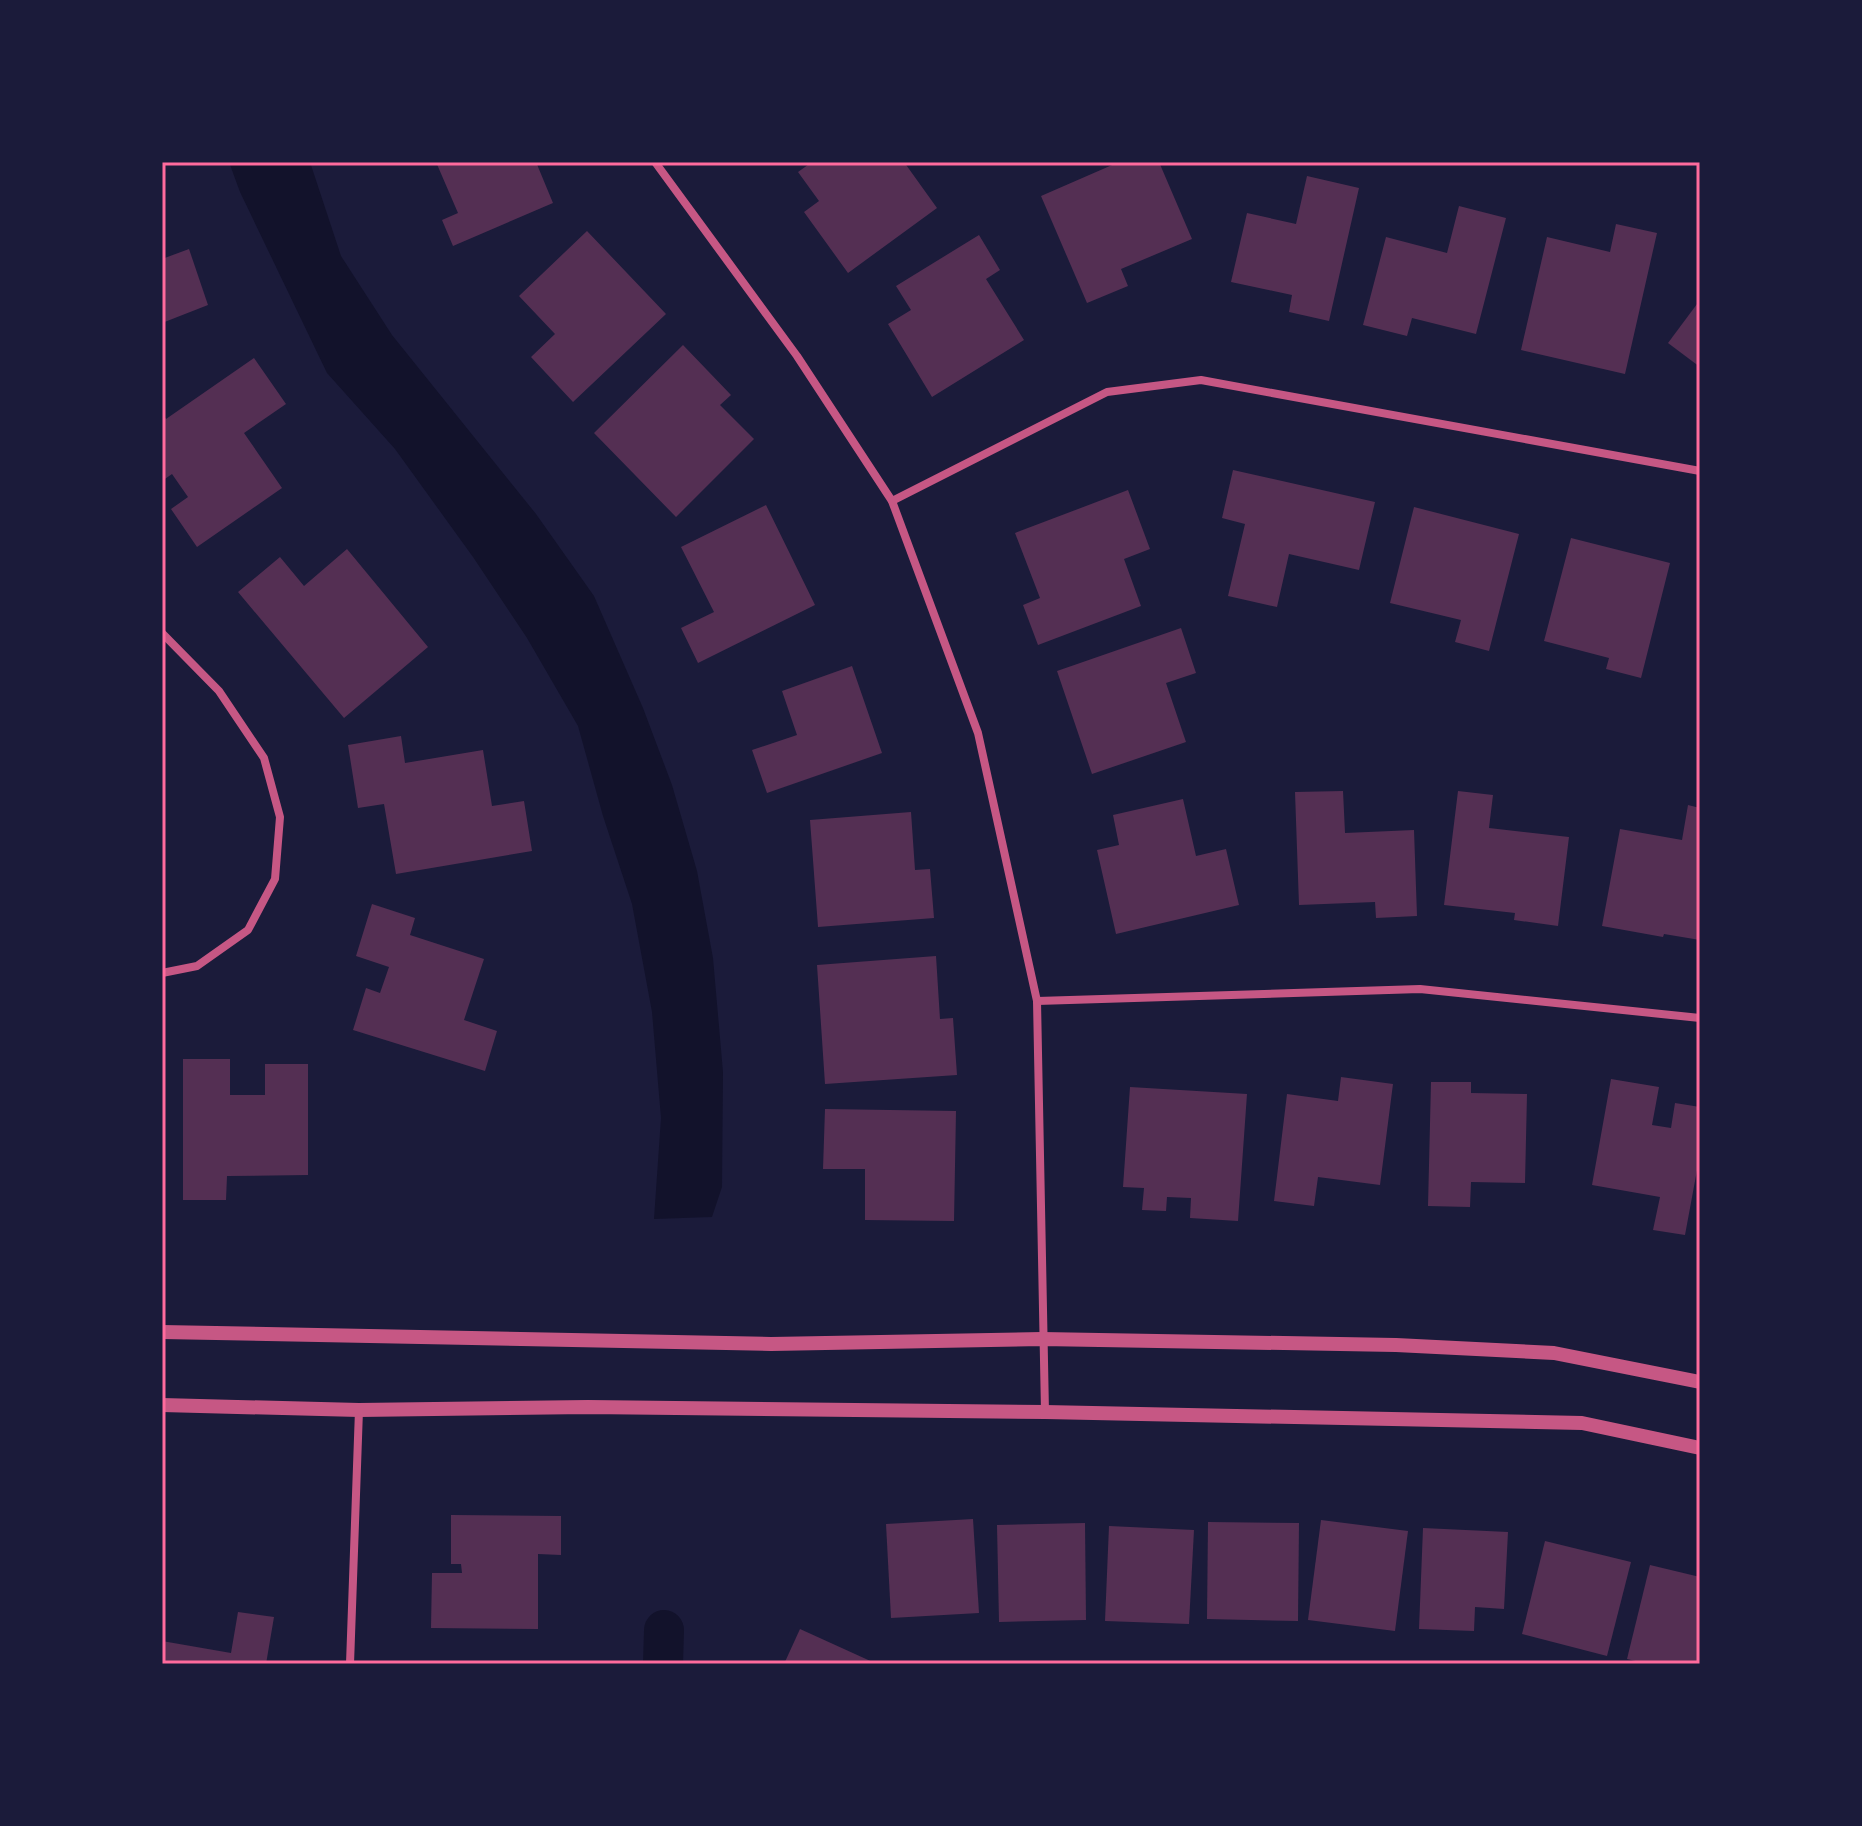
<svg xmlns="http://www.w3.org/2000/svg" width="1862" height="1826" viewBox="0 0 1862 1826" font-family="Helvetica,sans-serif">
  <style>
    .water { fill: #12122b }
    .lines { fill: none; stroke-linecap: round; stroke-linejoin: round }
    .canal { stroke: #12122b; stroke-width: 40 }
    .building { fill: #542f53 }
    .minor { stroke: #c65784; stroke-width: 8 }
    .tertiary { stroke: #c65784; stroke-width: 14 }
    .neatline { fill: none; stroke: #ff6b9d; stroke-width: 3 }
  </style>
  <rect width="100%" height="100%" fill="#1b1b3a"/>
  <!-- water -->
  <polygon class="water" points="229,162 310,162 341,256 392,335 536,514 594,596 643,708 672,785 697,871 713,958 723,1072 722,1187 712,1217 654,1219 661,1118 652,1012 632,904 603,816 578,726 527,638 473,557 395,449 327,373 240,192"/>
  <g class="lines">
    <!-- canal -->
    <polyline class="canal" points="663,1664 664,1630"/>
  </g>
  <!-- building -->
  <g class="building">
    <polygon points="436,162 536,162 553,203 453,246 442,220 458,213"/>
    <polygon points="812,162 904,162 937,208 848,273 804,212 819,201 798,172"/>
    <polygon points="1119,162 1159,162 1192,239 1121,269 1128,286 1087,303 1041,196"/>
    <polygon points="1307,176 1359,188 1329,321 1289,312 1292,295 1231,282 1247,213 1296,224"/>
    <polygon points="1459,206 1506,218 1476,334 1412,318 1407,336 1363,325 1386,237 1447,253"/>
    <polygon points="1616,224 1657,233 1625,374 1521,350 1547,237 1610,252"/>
    <polygon points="587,231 666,314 573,402 531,357 555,334 519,296"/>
    <polygon points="979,235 1000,270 986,279 1024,340 932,397 888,324 911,310 896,286"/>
    <polygon points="189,249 208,305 162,323 162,259"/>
    <polygon points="1700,300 1700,367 1668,343"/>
    <polygon points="683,345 731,395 720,405 754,439 676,517 594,433"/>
    <polygon points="254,358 286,404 244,433 282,488 197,547 171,509 188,497 172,474 162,481 162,413 166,419"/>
    <polygon points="1233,470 1375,502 1359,570 1289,554 1277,607 1228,596 1245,524 1222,518"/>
    <polygon points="1128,490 1150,549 1124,559 1141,606 1038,645 1023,605 1040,598 1015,533"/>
    <polygon points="766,505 815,605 698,663 681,628 714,612 681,547"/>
    <polygon points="1414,507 1519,534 1489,651 1455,642 1461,620 1390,603"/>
    <polygon points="1571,538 1670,563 1641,678 1606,669 1609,658 1544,641"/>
    <polygon points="347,549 428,647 344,718 238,592 280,557 304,586"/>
    <polygon points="1181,628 1196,673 1166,683 1186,742 1092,774 1057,671"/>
    <polygon points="852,666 882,753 767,793 752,750 797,735 782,691"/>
    <polygon points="401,736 405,763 483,750 492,806 524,801 532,851 396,874 384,804 358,808 348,745"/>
    <polygon points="1343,791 1345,833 1414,830 1417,916 1376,918 1375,902 1299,905 1295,792"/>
    <polygon points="1458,791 1493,795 1489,828 1569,837 1558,926 1514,920 1515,913 1444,905"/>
    <polygon points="1183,799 1196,856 1226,849 1239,905 1116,934 1097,850 1119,845 1113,815"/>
    <polygon points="1688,805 1700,808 1700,940 1664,934 1663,937 1602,926 1620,829 1682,840"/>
    <polygon points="911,812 915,870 930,869 934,918 818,927 810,820"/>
    <polygon points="372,904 415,918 410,935 484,959 464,1020 497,1031 485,1071 353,1030 366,988 380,993 389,967 356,956"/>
    <polygon points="936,956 940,1019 953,1018 957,1075 825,1084 817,965"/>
    <polygon points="183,1059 230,1059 230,1095 265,1095 265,1064 308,1064 308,1175 227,1176 226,1200 183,1200"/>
    <polygon points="1341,1077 1393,1084 1380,1185 1318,1177 1314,1206 1274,1201 1287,1094 1338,1101"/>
    <polygon points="1611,1079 1659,1087 1652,1125 1671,1128 1675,1103 1700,1107 1700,1154 1685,1235 1653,1230 1660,1197 1592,1185"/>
    <polygon points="1431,1082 1471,1082 1471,1093 1527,1094 1525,1183 1471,1182 1470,1207 1428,1206"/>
    <polygon points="1130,1087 1247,1094 1238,1221 1190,1218 1191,1198 1167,1197 1166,1211 1142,1210 1144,1188 1123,1187"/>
    <polygon points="825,1109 956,1111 954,1221 865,1220 865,1169 823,1169"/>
    <polygon points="451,1515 561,1516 561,1555 538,1554 538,1629 431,1628 432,1573 462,1573 461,1564 451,1564"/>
    <polygon points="973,1519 979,1613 891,1618 886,1524"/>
    <polygon points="1321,1520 1408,1531 1395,1631 1308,1620"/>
    <polygon points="1208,1522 1299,1523 1298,1621 1207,1619"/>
    <polygon points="1085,1523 1086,1620 999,1622 997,1525"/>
    <polygon points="1109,1526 1194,1530 1189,1624 1105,1621"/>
    <polygon points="1423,1528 1508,1532 1504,1609 1475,1607 1474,1631 1419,1629"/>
    <polygon points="1545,1541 1631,1562 1607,1656 1522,1634"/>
    <polygon points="1650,1565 1700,1577 1700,1664 1648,1664 1627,1659"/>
    <polygon points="238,1612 274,1617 266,1664 162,1664 162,1641 231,1653"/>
    <polygon points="800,1629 877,1664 784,1664"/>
  </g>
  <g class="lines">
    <!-- minor -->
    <g class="minor">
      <polyline points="655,162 797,356 892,501 978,733 1037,1001 1045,1412"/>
      <polyline points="892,501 1107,392 1201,380 1700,471"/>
      <polyline points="162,633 219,691 264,758 280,817 275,879 248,930 197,966 162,973"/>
      <polyline points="1037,1001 1420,989 1700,1018"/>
      <polyline points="350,1664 359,1410"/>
    </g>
    <!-- tertiary -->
    <g class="tertiary">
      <polyline points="162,1332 771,1344 1042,1339 1396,1345 1554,1353 1700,1382"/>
      <polyline points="162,1405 359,1410 588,1407 1045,1412 1582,1423 1700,1448"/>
    </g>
  </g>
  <!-- border -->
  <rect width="1862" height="1826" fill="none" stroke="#1b1b3a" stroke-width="328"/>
  <rect x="164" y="164" width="1534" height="1498" class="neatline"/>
</svg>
